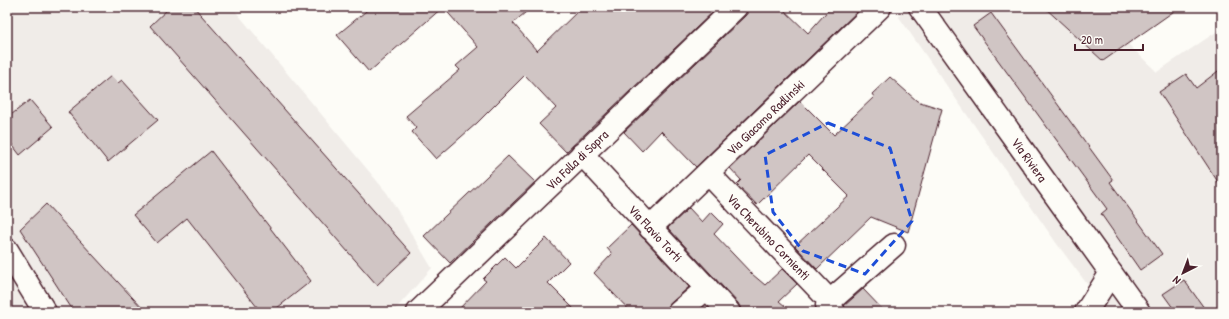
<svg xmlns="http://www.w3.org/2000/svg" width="1229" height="319" viewBox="0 0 1229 319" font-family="'Patrick Hand',sans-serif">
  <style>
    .built { fill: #f0ece8 }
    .building { fill: #d0c5c4; stroke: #4a1f2b }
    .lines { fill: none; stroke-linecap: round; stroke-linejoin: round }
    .street-casing { stroke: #4a1f2b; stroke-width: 25 }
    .secondary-casing { stroke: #4a1f2b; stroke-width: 25 }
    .street { stroke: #fdfcf7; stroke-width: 22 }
    .secondary { stroke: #fdfcf7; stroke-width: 22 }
    .marked { fill: none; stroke: #1d4ed8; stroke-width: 3; stroke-dasharray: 8 5; stroke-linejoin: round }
    .labels { text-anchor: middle; stroke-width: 3; stroke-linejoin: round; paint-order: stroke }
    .street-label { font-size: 13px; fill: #4a1f2b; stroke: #fdfcf7 }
  </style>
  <rect width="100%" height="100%" fill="#fdfcf7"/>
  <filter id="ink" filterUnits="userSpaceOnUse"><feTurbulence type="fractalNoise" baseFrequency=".025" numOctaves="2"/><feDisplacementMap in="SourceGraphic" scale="8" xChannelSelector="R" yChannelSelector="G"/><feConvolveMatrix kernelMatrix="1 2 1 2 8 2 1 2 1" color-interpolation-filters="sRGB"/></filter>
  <g filter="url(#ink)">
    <!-- built -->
    <g class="built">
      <polygon points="7,7 232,7 387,193 432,268 393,312 7,312"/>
      <polygon points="903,7 1044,7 1103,61 1128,44 1157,72 1222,28 1222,312 1108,312 1057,244 899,17"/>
    </g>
    <!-- building -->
    <g class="building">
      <polygon points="170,7 194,7 411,253 377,285 150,26"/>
      <polygon points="371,7 443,7 369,72 337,35"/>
      <polygon points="443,7 532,7 513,23 537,51 582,7 714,7 716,9 566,152 539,124 556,108 525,75 477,123 436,159 412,132 416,128 406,116 460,70 456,66 478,47"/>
      <polygon points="753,7 781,7 808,33 831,7 862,7 696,167 661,131 642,151 624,132 745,16"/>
      <polygon points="1044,7 1180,7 1103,61"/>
      <polygon points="991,13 1113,180 1110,182 1162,254 1140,270 1101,214 1107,209 973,26"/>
      <polygon points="1222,68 1222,188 1159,92 1186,74 1196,88"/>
      <polygon points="111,76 118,83 122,80 158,120 108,162 68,112"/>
      <polygon points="890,77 917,101 942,109 908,232 871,217 817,269 795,246 849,196 808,155 757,205 737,184 741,180 730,168 800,101 834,135 874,97 872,94"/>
      <polygon points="30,100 53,127 20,155 7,138 7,118"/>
      <polygon points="211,151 311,281 272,312 261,312 187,218 157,243 133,215"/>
      <polygon points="508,156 535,182 450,263 424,236"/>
      <polygon points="46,204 104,267 146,312 74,312 20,229"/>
      <polygon points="689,208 702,222 711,212 723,224 714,234 752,274 765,285 782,269 797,284 779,301 792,312 741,312 741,309 738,303 668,228"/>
      <polygon points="631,225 689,287 671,303 667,308 667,312 631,312 594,273 612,254 607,248"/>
      <polygon points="546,238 569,262 548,283 577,312 456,312 486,281 483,279 505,257 516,268"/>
      <polygon points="1184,280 1207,312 1176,312 1163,294"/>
      <polygon points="863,289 885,312 846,312 844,306"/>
    </g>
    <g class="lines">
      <!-- street casing -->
      <g class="street-casing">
        <g id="street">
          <path id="s1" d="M582 154 729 312"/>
          <path id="s2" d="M708 173 830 301 827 305 834 312"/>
          <path id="s3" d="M650 228 880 7"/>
          <polyline points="7,250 45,312"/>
          <polyline points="830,301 894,245"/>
          <path id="s4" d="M418 312 736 7"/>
          <polyline points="679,312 707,288"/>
          <polyline points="1086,312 1111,273"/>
        </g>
      </g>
      <!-- secondary casing -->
      <g class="secondary-casing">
        <g id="secondary">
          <path id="s5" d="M920 7 1139 312"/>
        </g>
      </g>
      <!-- street -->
      <use href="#street" class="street"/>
      <!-- secondary -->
      <use href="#secondary" class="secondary"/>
    </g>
  </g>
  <!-- marked area -->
  <path class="marked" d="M828 123 890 148 912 221 865 274 803 251 773 212 765 155Z"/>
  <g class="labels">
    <!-- street labels -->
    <g class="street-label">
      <text dy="5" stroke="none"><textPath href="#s3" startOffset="160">Via Giacomo Radlinski</textPath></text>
      <text dy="5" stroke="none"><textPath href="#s4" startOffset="220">Via Folla di Sopra</textPath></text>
      <text dy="5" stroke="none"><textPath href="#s5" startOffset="188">Via Riviera</textPath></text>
      <text dy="5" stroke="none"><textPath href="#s1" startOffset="108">Via Flavio Torti</textPath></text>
      <text dy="5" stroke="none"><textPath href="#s2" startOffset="88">Via Cherubino Cornienti</textPath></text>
    </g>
  </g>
  <!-- margin -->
  <rect width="1229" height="319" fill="none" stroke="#fdfcf7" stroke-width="24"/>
  <rect x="12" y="12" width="1205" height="295" fill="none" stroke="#4a1f2b" stroke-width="1.5" filter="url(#ink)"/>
  <!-- north arrow -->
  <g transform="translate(1183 273) rotate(222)" stroke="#fdfcf7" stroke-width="3" paint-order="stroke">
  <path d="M0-3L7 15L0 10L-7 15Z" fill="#4a1f2b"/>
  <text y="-6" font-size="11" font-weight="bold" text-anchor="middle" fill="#4a1f2b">N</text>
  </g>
  <!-- scale -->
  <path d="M1075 44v6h68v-6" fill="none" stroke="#4a1f2b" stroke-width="2"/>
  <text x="1081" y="44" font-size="12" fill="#4a1f2b" stroke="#fdfcf7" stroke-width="3" paint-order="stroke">20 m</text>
</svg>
